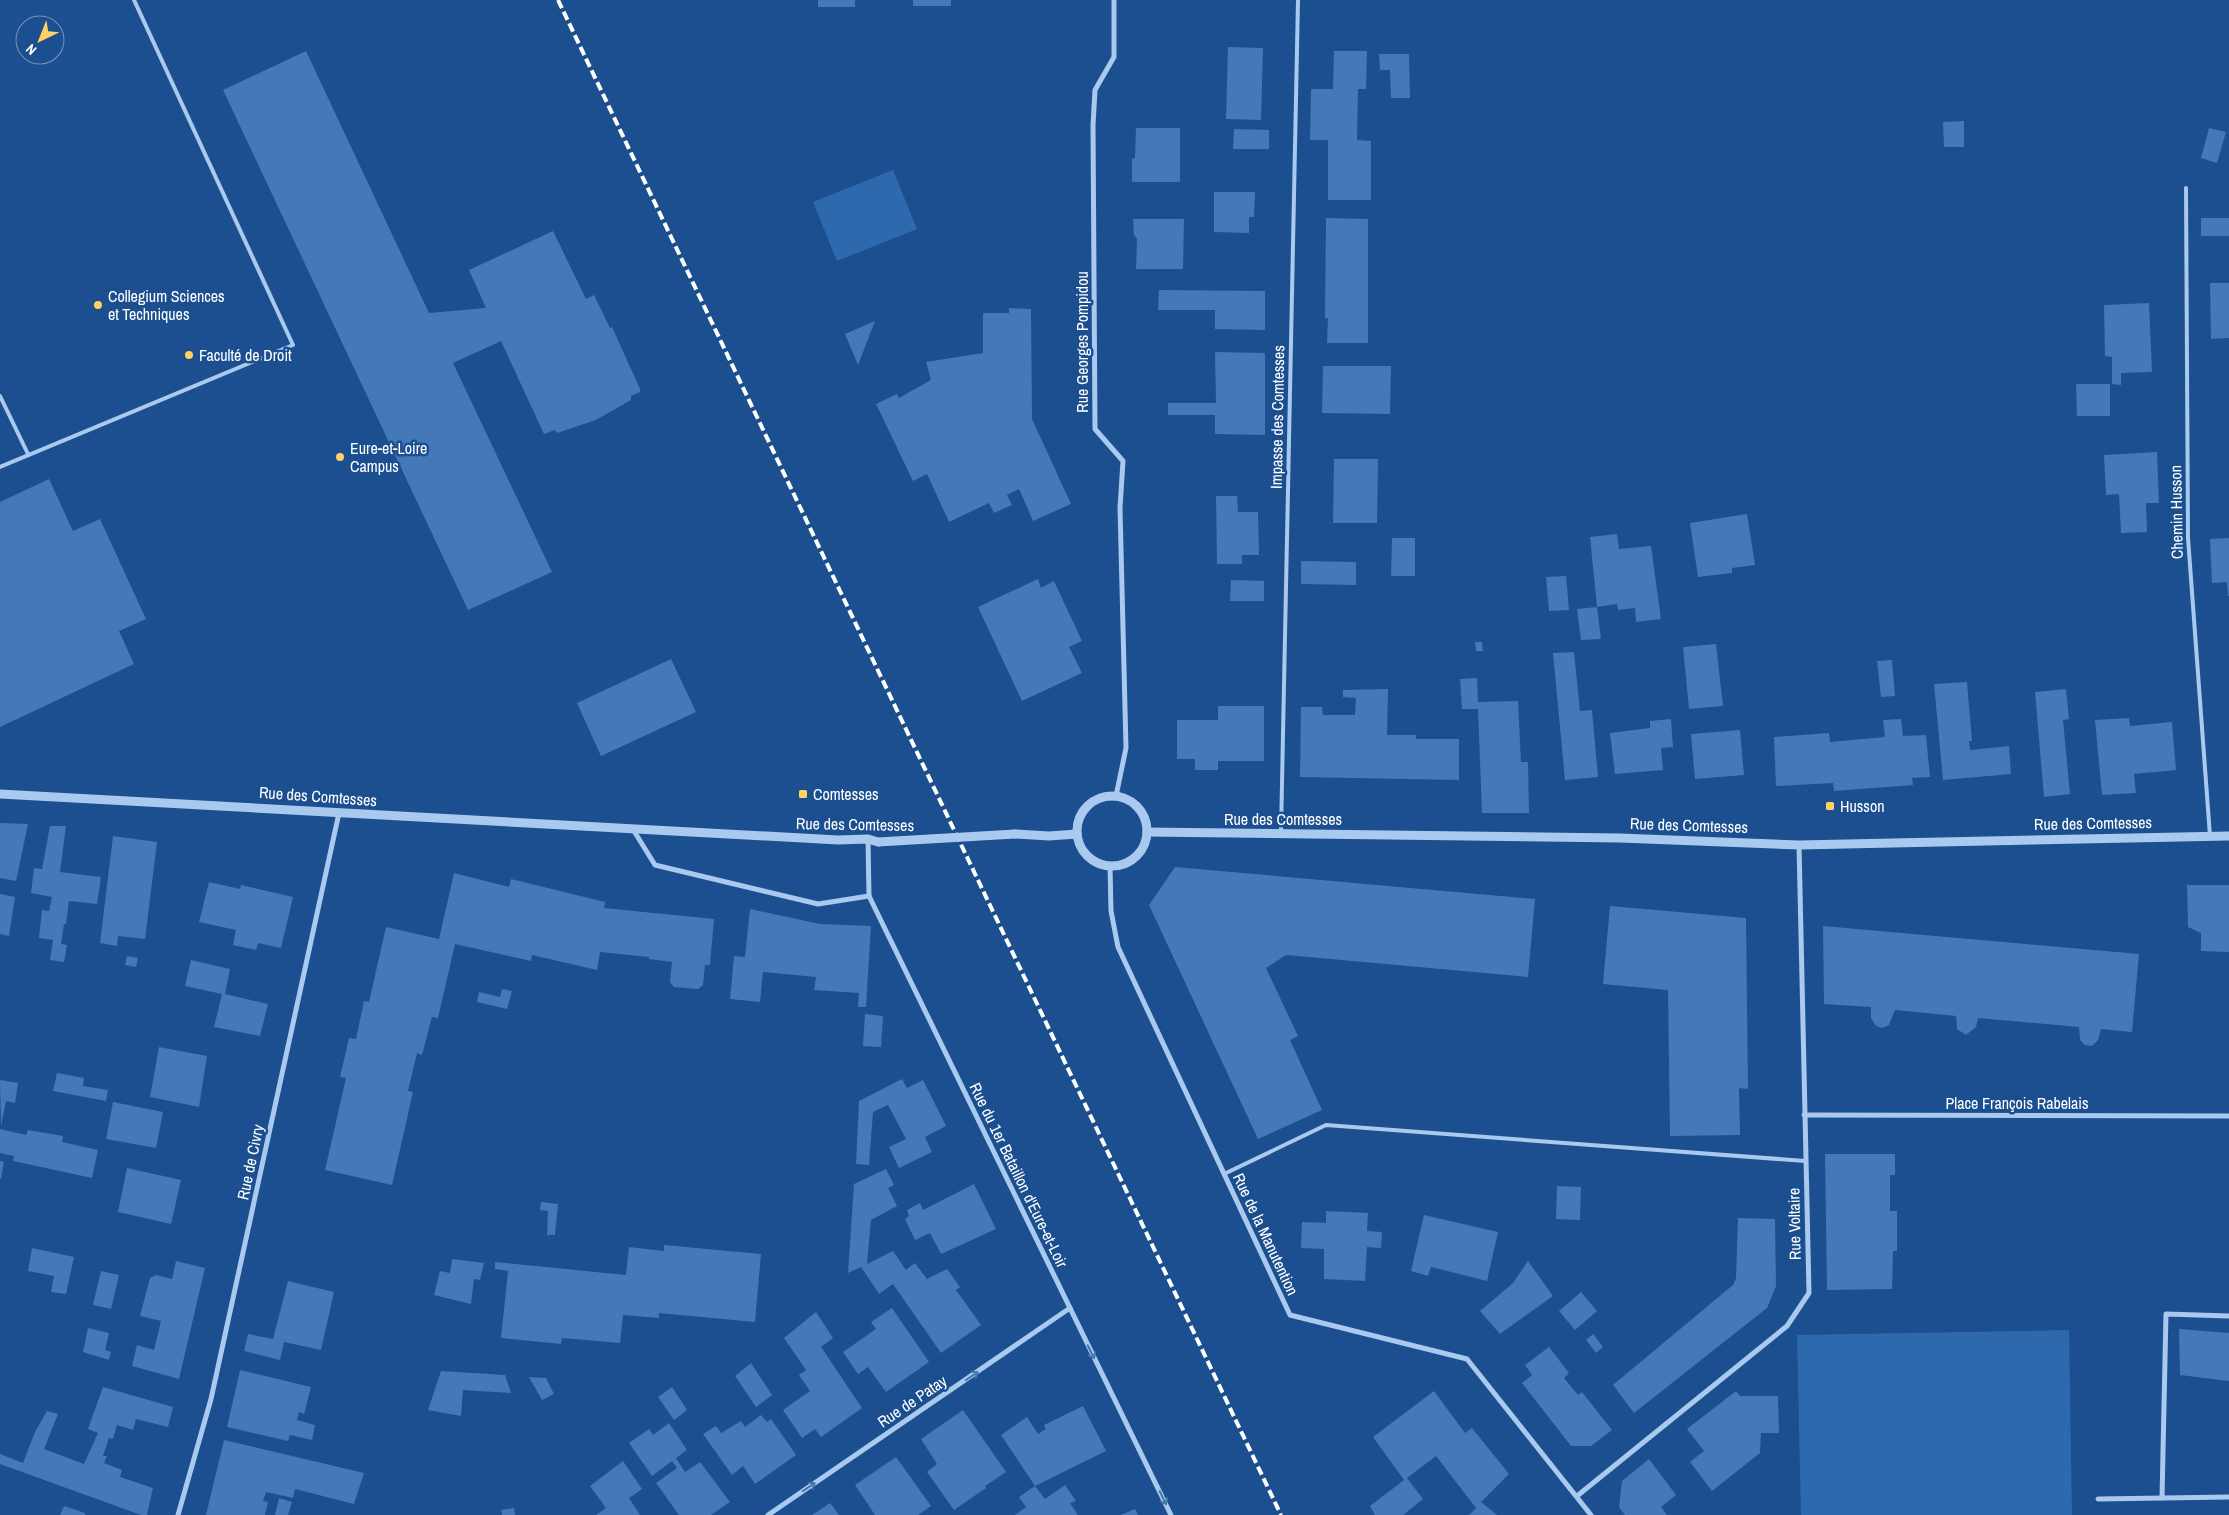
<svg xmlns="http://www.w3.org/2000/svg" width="2229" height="1515" viewBox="0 0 2229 1515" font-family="'Archivo Narrow',sans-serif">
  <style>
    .green { fill: #2e69ad }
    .building { fill: #4478b7 }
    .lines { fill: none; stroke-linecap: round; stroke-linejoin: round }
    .service { stroke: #a9c9ee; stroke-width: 4 }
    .minor { stroke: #a9c9ee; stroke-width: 5 }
    .tertiary { stroke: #a9c9ee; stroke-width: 9 }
    .rail { stroke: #fff; stroke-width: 4; stroke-dasharray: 9 4; stroke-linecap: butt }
    .tertiary-bridge { stroke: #a9c9ee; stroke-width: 9 }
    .oneway { stroke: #4674ac }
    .poi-dot { fill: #ffd166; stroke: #1b4f8f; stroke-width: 2 }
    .labels { text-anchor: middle; stroke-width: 5; stroke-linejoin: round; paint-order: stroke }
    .poi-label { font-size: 16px; fill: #fff; stroke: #1b4f8f; text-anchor: start }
    .street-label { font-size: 16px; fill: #fff; stroke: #1b4f8f }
  </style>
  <rect width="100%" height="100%" fill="#1b4f8f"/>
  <!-- green -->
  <g class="green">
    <polygon points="893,170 917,229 837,261 813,202"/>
    <polygon points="2069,1330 2072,1515 1801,1515 1797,1335"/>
  </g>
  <!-- building -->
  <g class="building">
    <rect x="818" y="0" width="37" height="7"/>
    <rect x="913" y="0" width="38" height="6"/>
    <polygon points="1228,47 1263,48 1261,120 1226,119"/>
    <polygon points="306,51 429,313 486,308 469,270 553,231 586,299 594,295 610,328 612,327 640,389 640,392 631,396 631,400 596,420 557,433 555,430 544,434 501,341 453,363 552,572 468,610 223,90"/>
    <polygon points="1334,51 1367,51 1366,89 1358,89 1357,140 1371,141 1371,200 1328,200 1328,140 1310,140 1311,89 1333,89"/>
    <polygon points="1379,54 1409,54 1410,98 1391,98 1390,70 1380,70"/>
    <polygon points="1964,121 1964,147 1944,147 1943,122"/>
    <polygon points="1136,128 1180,128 1180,182 1132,182 1132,159 1135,158"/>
    <polygon points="2209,128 2226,132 2217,163 2201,158"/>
    <polygon points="1234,129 1269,130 1269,149 1233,149"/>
    <polygon points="1214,192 1255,192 1254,217 1249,217 1249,233 1214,232"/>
    <polygon points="1326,218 1368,219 1368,343 1327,343 1328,318 1325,318"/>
    <rect x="2201" y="218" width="28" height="18"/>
    <polygon points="1133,219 1184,219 1183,269 1136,269 1137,239 1134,235"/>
    <polygon points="2210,283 2229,283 2229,338 2211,339"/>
    <polygon points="1159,290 1265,291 1265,330 1215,329 1215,310 1158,310"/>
    <polygon points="2149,303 2152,372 2121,373 2121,385 2112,384 2112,357 2105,356 2104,305"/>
    <polygon points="1009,308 1031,309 1032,419 1071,504 1033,521 1019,489 1007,495 1012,505 994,513 989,503 949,522 927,474 913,481 876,404 897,394 899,398 931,380 926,362 983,353 983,313 1009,313"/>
    <polygon points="875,321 858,365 845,334"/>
    <polygon points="1215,352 1265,353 1265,435 1215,434 1215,415 1168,415 1168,403 1216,403"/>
    <polygon points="1323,366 1391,366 1390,414 1322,413"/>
    <polygon points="2076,384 2110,384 2110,416 2077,416"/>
    <polygon points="2157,452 2159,503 2146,503 2147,532 2121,533 2119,494 2106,495 2104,455"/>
    <polygon points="1334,459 1378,459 1377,523 1333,523"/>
    <polygon points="49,479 73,531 100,519 146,619 119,631 134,664 0,727 0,502"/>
    <polygon points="1216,496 1237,496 1238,512 1258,512 1259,555 1242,555 1242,564 1217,564"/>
    <polygon points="1747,514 1755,565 1732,568 1732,573 1698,577 1690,523"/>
    <polygon points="1617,534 1619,549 1651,546 1661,619 1636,622 1635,608 1618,610 1617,604 1597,607 1590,537"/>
    <polygon points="1392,538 1415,538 1415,576 1391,576"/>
    <polygon points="2229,538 2229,596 2228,596 2227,582 2212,583 2210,539"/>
    <polygon points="1301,561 1356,562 1356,585 1301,584"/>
    <polygon points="1566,576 1569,610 1549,611 1546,577"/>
    <polygon points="1038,579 1041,588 1054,581 1082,641 1069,647 1082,673 1022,701 978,607"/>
    <polygon points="1231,580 1264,581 1264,601 1230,601"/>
    <polygon points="1597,607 1601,639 1581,640 1577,609"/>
    <polygon points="1475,642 1482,642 1483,651 1476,651"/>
    <polygon points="1716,644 1723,706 1689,709 1683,647"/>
    <polygon points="1574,652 1580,711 1592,710 1598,777 1565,780 1553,653"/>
    <polygon points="671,659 696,712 601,756 577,703"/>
    <polygon points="1892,660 1895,696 1881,697 1877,661"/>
    <polygon points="1477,678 1478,702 1518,701 1521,762 1528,762 1529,813 1482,813 1478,709 1462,709 1460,679"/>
    <polygon points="1967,682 1972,741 1969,741 1970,750 2009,746 2011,774 1943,780 1934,684"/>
    <polygon points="1388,689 1387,735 1416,735 1416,739 1459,739 1459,780 1300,777 1301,707 1322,707 1323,715 1355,715 1356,698 1343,697 1343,690"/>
    <polygon points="2066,689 2069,719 2063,720 2070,794 2044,797 2035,692"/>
    <polygon points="1218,706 1264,706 1264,761 1218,761 1218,770 1195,770 1195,759 1177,759 1177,720 1218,720"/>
    <polygon points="2129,718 2130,726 2172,722 2176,770 2134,774 2136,793 2102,795 2095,720"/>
    <polygon points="1671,719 1673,747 1661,748 1663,770 1615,774 1610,733 1650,728 1650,721"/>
    <polygon points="1901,719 1903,736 1926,735 1930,777 1912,778 1913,785 1834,791 1833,783 1776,786 1774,737 1829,733 1830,742 1885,737 1883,720"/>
    <polygon points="1740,730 1744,775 1695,779 1691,734"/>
    <polygon points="0,823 28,824 16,881 0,878"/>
    <polygon points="50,826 66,826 60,872 101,877 97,904 69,901 66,924 64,924 61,944 67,945 64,962 50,960 53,940 39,938 42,910 49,911 52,897 31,893 34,868 42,869"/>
    <polygon points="113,836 157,842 145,939 118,936 117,946 100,943"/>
    <polygon points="1175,867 1535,899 1528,977 1286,955 1266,968 1298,1036 1290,1040 1322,1110 1258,1139 1149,905"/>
    <polygon points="454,873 509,887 511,879 605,902 604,908 714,919 710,965 705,965 703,985 698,989 674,987 670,982 672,962 649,959 649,957 600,952 597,970 532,955 531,961 455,944 438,1018 432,1017 422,1055 417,1053 408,1091 413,1092 392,1185 325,1170 346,1078 340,1077 349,1038 356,1039 364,1001 369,1002 386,927 439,939"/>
    <polygon points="209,882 240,889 241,885 293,897 281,948 258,943 256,950 233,945 236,930 199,922"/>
    <polygon points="2187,885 2229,885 2229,952 2201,951 2201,933 2188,927"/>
    <polygon points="0,894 15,897 9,936 0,934"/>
    <polygon points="1610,906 1746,918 1748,1089 1739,1088 1740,1135 1670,1136 1668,990 1603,984"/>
    <polygon points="750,909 820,924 871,926 866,1007 858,1007 859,993 814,990 816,977 763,972 760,1002 730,999 734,956 745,957"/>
    <polygon points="1823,926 2139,954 2132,1032 2101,1029 2098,1040 2092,1046 2085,1045 2080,1040 2079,1027 1978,1018 1976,1027 1966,1035 1957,1029 1956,1016 1895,1010 1889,1025 1882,1028 1876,1026 1871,1018 1871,1007 1824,1004"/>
    <polygon points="127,956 138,958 136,967 125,965"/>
    <polygon points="191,960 230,969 225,994 268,1004 260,1036 214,1027 222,994 185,986"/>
    <polygon points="502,989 512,991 507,1009 477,1002 479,992 500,997"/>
    <polygon points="865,1014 883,1016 881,1047 863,1046"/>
    <polygon points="159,1047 207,1056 199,1107 150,1097"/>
    <polygon points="57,1073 84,1078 83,1086 108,1090 106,1101 53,1091"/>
    <polygon points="902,1079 907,1088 923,1080 946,1126 925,1137 932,1152 899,1168 889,1147 906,1139 888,1105 873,1112 869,1165 856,1164 859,1101"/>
    <polygon points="0,1080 18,1083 15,1103 6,1101 1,1126"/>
    <polygon points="113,1102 163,1112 156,1148 106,1139"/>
    <polygon points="0,1129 26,1135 28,1130 63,1136 62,1142 98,1150 92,1178 13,1161 14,1156 0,1153"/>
    <polygon points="1825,1154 1895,1154 1895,1175 1890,1175 1890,1211 1897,1211 1897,1251 1893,1251 1892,1289 1827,1290"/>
    <polygon points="0,1161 4,1162 1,1179 0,1179"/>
    <polygon points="127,1168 181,1180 171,1224 118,1212"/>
    <polygon points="886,1169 894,1185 888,1188 897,1206 871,1220 867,1264 893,1251 906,1270 915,1263 927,1279 947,1269 960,1287 956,1290 981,1325 941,1353 893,1284 879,1294 861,1267 848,1273 854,1184"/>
    <polygon points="974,1184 996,1229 941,1254 930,1233 915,1240 905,1219 909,1216 907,1210 920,1203 923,1210"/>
    <polygon points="1557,1186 1581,1187 1580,1220 1556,1219"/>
    <polygon points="541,1202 558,1204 555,1235 547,1235 548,1211 540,1210"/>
    <polygon points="1326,1211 1368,1213 1367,1231 1382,1232 1381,1248 1367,1247 1365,1281 1324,1279 1324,1249 1301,1248 1302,1222 1326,1223"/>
    <polygon points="1424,1215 1498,1232 1487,1281 1431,1267 1428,1276 1411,1271"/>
    <polygon points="1738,1218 1775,1219 1776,1286 1767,1308 1634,1413 1613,1385 1733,1285 1736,1278"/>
    <polygon points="664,1245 761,1254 755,1322 659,1313 659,1318 623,1315 620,1343 562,1338 561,1344 501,1338 508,1271 495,1269 495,1262 626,1275 629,1247 664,1251"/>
    <polygon points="32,1248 74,1257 66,1294 51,1292 54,1276 28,1271"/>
    <polygon points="452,1259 484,1263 480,1280 474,1279 471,1304 434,1295 440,1271 450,1273"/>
    <polygon points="176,1261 205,1268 179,1379 132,1366 137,1345 154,1350 161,1321 140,1316 150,1278 156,1275 172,1279"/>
    <polygon points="1528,1261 1553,1296 1500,1334 1480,1311 1513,1283"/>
    <polygon points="101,1271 119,1275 111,1309 93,1305"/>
    <polygon points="288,1281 334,1292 321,1350 284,1342 280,1360 244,1351 248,1334 273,1339"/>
    <polygon points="1581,1292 1597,1311 1575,1330 1559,1311"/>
    <polygon points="892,1308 929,1362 886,1392 868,1367 858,1374 843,1352 876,1329 871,1322"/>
    <polygon points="816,1312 833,1338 821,1347 862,1408 821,1437 815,1429 802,1438 783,1410 810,1391 799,1375 806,1370 784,1338"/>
    <polygon points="88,1328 109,1333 105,1350 111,1352 109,1360 83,1352"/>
    <polygon points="2179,1329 2229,1333 2229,1381 2180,1375"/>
    <polygon points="1593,1334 1603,1347 1596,1353 1586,1340"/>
    <polygon points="1549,1347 1569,1373 1564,1378 1578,1395 1582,1392 1612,1430 1591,1446 1571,1446 1522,1383 1532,1375 1525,1365"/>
    <polygon points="751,1363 772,1395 756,1407 735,1376"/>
    <polygon points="240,1370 311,1387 304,1414 299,1412 297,1420 315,1425 312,1440 290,1435 288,1441 227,1427"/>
    <polygon points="441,1371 505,1375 511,1393 463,1390 461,1416 428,1410"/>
    <polygon points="529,1377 546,1378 554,1394 542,1400"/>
    <polygon points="103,1387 173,1407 168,1427 136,1419 133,1430 117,1425 113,1439 109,1438 103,1456 107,1456 104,1463 122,1470 120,1477 153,1488 147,1515 141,1515 0,1464 0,1454 23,1463 35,1432 47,1411 58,1414 44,1449 84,1464 98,1433 88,1429"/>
    <polygon points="672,1387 687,1410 674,1420 658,1397"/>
    <polygon points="1434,1391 1465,1433 1472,1428 1509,1474 1481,1502 1497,1515 1469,1515 1476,1508 1436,1456 1407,1478 1423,1499 1403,1515 1375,1515 1370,1506 1404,1480 1373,1437"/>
    <polygon points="1736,1391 1740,1396 1778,1396 1779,1433 1761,1433 1760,1453 1712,1491 1690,1462 1704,1451 1687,1429"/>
    <polygon points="1083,1406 1106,1451 1035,1486 1001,1435 1027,1417 1038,1434 1046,1429 1044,1425"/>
    <polygon points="963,1410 1006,1472 985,1486 986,1488 954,1510 927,1472 937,1464 921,1439"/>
    <polygon points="761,1415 767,1422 771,1419 796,1455 755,1484 743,1466 732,1475 703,1434 716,1426 721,1433 741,1421 745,1427"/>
    <polygon points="669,1423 687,1450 676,1458 685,1472 700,1462 730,1502 711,1515 679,1515 656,1483 677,1468 672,1461 652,1476 629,1443 649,1429 653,1435"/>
    <polygon points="224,1440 364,1473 354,1504 295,1489 293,1498 266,1492 263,1501 268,1502 265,1515 206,1515"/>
    <polygon points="896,1457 931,1506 918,1515 875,1515 855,1485"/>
    <polygon points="1649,1459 1676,1495 1661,1507 1667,1515 1625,1515 1619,1507 1622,1481"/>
    <polygon points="623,1461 642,1489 629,1498 640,1515 596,1515 606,1508 590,1486"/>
    <polygon points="1065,1485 1076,1501 1070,1503 1078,1515 1015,1515 1026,1507 1019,1497 1035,1486 1045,1499"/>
    <polygon points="279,1498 292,1502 288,1515 275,1515"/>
    <polygon points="830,1503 839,1515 812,1515"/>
    <polygon points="64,1506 85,1513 85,1515 60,1515"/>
    <polygon points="514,1508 515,1515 502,1515 501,1510"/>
    <polygon points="1135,1509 1138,1515 1121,1515"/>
  </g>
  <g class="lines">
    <!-- service -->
    <g class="service">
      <polyline points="2186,188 2188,538 2210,836"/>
      <polyline points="0,396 28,454"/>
      <polyline points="0,467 293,345 134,0"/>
      <polyline points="1281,832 1298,0"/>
      <polyline points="1224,1174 1326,1125 1805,1161"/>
    </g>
    <!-- minor -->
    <g class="minor">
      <polyline points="1114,0 1114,57 1095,90 1093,125 1095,429 1123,461 1120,508 1126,748 1116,796"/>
      <polyline points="634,831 655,865 818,904 869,896"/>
      <polyline points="868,839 869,896 1171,1515"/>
      <polyline points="1110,866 1111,911 1118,947 1290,1315 1467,1359 1591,1515"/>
      <polyline points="1804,1115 2229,1116"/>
      <polyline points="1577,1496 1787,1326 1809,1293 1799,845"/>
      <polyline points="2162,1498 2166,1314 2229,1316"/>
      <polyline points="2098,1499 2229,1497"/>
      <polyline points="178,1515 211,1399 339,813"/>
      <polyline points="768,1515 1070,1308"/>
    </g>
    <!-- tertiary -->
    <g class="tertiary">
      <path d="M0 794C279 808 558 827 838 840L868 839 878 842"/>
      <circle cx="1112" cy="831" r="35"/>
      <polyline points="1147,832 1620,838 1799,845 2229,836"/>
      <polyline points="1015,834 1049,836 1077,834"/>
    </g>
    <!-- rail -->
    <polyline class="rail" points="558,0 1281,1515"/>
    <!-- tertiary-bridge -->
    <polyline class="tertiary-bridge" points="878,842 1015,834"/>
  </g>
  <!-- one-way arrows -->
  <defs><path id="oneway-shaft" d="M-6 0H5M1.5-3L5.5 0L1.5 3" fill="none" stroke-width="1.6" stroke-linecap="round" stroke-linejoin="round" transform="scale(1.25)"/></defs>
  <g class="oneway">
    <use href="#oneway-shaft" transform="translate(1091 1352) rotate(64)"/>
    <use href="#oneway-shaft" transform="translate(972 1376) rotate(-34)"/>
    <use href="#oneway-shaft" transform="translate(809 1487) rotate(-34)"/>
    <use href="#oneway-shaft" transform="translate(1163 1498) rotate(64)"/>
  </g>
  <!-- markers -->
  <g class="poi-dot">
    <circle cx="98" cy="305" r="5"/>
    <circle cx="189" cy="355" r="5"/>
    <circle cx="340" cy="457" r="5"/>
    <rect x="798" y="789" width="10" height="10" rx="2.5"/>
    <rect x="1825" y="801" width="10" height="10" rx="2.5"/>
  </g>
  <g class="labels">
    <!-- poi labels -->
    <g class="poi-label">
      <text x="108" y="302">Collegium Sciences<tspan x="108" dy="18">et Techniques</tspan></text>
      <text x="199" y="361">Faculté de Droit</text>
      <text x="350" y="454">Eure-et-Loire<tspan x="350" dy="18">Campus</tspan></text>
      <text x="813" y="800">Comtesses</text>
      <text x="1840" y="812">Husson</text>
    </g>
    <!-- street labels -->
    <g class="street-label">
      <text transform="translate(1082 342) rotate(-90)" y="6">Rue Georges Pompidou</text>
      <text transform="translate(1277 417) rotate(-89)" y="6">Impasse des Comtesses</text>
      <text transform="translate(2176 512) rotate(-91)" y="6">Chemin Husson</text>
      <text transform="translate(318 796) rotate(4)" y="6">Rue des Comtesses</text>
      <text x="1283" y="825">Rue des Comtesses</text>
      <text transform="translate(2093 823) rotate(-1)" y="6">Rue des Comtesses</text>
      <text transform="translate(855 824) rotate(1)" y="6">Rue des Comtesses</text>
      <text transform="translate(1689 825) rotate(2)" y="6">Rue des Comtesses</text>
      <text x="2017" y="1109">Place François Rabelais</text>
      <text transform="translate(250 1162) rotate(-78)" y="6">Rue de Civry</text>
      <text transform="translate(1019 1175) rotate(64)" y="6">Rue du 1er Bataillon d'Eure-et-Loir</text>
      <text transform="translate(1794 1224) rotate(-91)" y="6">Rue Voltaire</text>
      <text transform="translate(1266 1234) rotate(65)" y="6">Rue de la Manutention</text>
      <text transform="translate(912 1401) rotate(-34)" y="6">Rue de Patay</text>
    </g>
  </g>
  <!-- north arrow -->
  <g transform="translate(40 40) rotate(223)"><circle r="24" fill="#1b4f8f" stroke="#7695bc"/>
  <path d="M0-4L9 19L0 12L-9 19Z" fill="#ffd166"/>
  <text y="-8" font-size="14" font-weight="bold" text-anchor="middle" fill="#ffffff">N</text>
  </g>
</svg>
